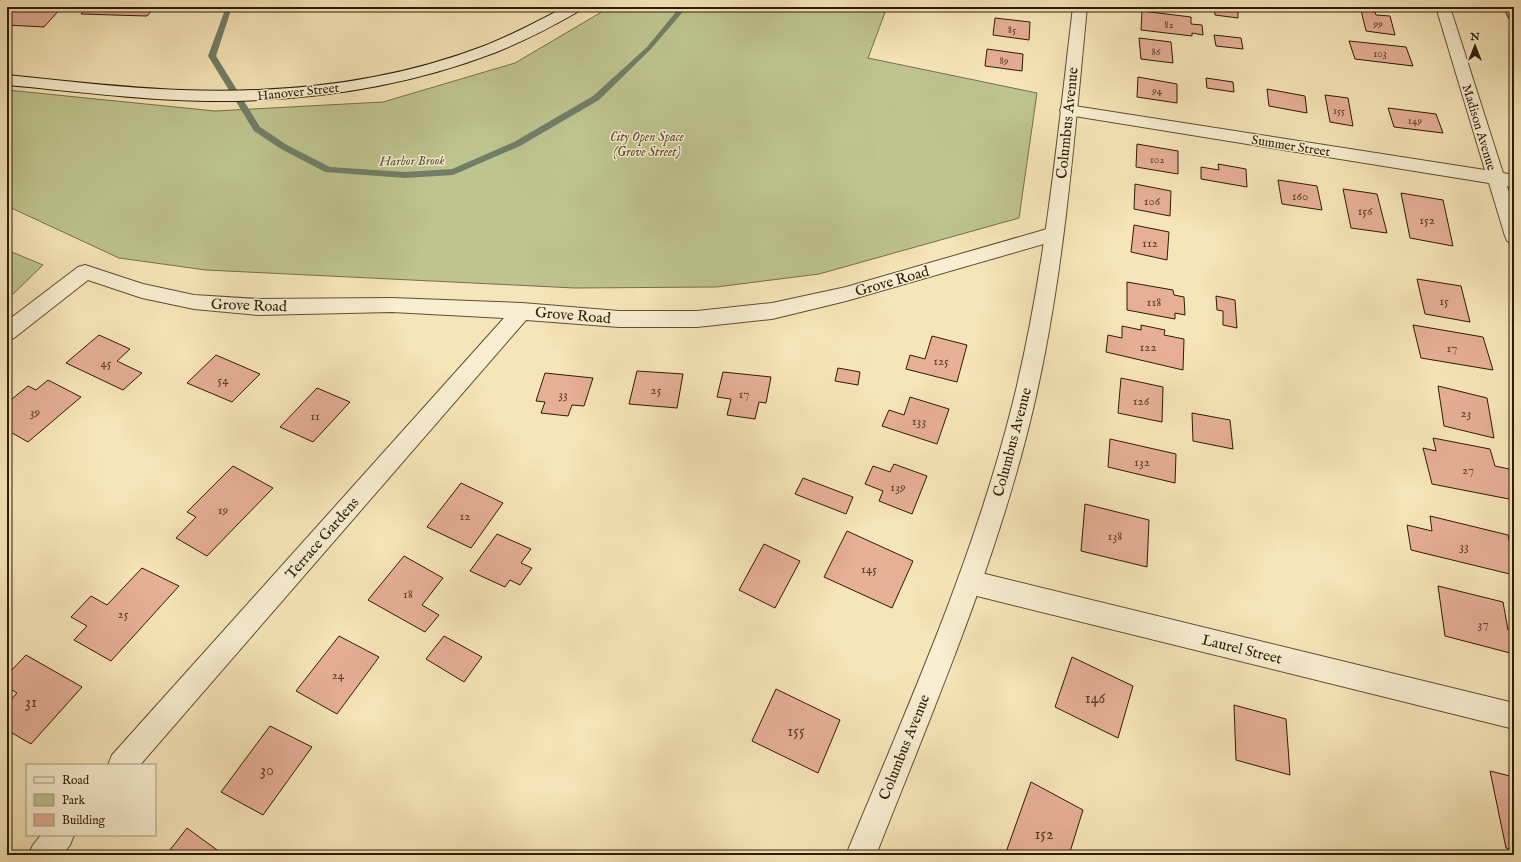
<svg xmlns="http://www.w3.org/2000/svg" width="1521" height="862" viewBox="0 0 1521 862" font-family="'IM FELL English',serif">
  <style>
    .green { fill: #bec48e; stroke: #76704a }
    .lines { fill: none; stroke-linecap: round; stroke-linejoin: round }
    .stream { fill: #717e67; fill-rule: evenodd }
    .building { fill: #e6af96; stroke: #2d1c05 }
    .minor-casing { stroke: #5f4e32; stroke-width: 2 }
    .tertiary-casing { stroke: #5f4e32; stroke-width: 2 }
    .secondary-casing { stroke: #2d1c05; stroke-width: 2 }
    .minor { fill: #f9eed1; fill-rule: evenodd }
    .tertiary { fill: #f9eed1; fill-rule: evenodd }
    .secondary { fill: #f9eed1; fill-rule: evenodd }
    .labels { text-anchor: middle; stroke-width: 3; stroke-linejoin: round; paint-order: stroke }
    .far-number-label { font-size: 11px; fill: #5b4129 }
    .far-street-label { font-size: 13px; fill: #2d1c05; stroke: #f9eed1 }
    .far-park-label { font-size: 13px; font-style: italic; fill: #584e2e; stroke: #f9eed1 }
    .far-water-label { font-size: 13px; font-style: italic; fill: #55553e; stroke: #f9eed1 }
    .number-label { font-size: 13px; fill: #5b4129 }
    .street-label { font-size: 15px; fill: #2d1c05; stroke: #f9eed1 }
    .near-number-label { font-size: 16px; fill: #5b4129 }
  </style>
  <rect width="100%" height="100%" fill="#f6e5b8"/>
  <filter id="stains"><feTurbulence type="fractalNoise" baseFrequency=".005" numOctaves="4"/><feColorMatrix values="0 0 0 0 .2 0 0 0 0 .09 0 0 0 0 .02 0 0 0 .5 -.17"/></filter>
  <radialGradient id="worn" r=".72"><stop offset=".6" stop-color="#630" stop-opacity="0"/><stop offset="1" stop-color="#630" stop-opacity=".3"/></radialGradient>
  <!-- green -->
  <g class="green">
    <polygon points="610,7 887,7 868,58 1037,93 1019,218 819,274 716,287 575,288 206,270 119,258 7,206 7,90 215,111 383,102 515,63"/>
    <polygon points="7,250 43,265 7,300"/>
  </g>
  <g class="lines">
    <!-- stream -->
    <polygon class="stream" points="226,7 232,7 216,56 260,127 287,145 330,167 405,172 452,169 514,142 593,96 647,47 680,7 687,7 651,49 599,100 520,146 453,175 405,178 325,172 281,149 254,131 208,56"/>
  </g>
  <!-- building -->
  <g class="building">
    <polygon points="7,7 62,7 44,27 7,25"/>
    <polygon points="87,7 155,7 147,16 81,14"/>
    <polygon points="999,7 1031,7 1031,11"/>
    <polygon points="1214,7 1238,9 1238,18 1215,15"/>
    <polygon points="1503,7 1514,7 1514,20 1509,19"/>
    <polygon points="1361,10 1375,12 1376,15 1390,16 1395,35 1366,31"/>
    <polygon points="1142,11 1191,17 1191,24 1202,25 1203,35 1192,33 1192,36 1141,30"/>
    <polygon points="995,18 1030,22 1029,40 993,35"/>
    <polygon points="1214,35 1241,38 1243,49 1216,46"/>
    <polygon points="1139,38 1171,42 1173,63 1141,59"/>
    <polygon points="1349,41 1406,47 1413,66 1355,59"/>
    <polygon points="987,49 1023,54 1022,71 985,66"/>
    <polygon points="1138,77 1177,84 1177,103 1137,97"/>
    <polygon points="1206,78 1233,82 1234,92 1207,88"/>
    <polygon points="1267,89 1305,96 1307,113 1269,106"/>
    <polygon points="1325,95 1348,98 1353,126 1330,122"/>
    <polygon points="1388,108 1436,114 1443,133 1394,127"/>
    <polygon points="1137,144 1178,151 1178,174 1136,167"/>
    <polygon points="1218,164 1246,169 1247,187 1201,179 1201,167 1219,170"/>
    <polygon points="1278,180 1317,186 1322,210 1282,204"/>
    <polygon points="1135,184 1171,191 1170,216 1134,209"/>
    <polygon points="1343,189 1377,194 1387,233 1351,228"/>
    <polygon points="1401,193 1443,200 1453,246 1410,238"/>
    <polygon points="1134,225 1169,232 1167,260 1131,252"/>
    <polygon points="1417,279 1461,286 1470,322 1425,314"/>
    <polygon points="1127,282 1173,290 1174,295 1184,297 1185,315 1175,313 1175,319 1127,310"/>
    <polygon points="1216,296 1235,300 1237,328 1223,325 1223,311 1217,310"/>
    <polygon points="1141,325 1165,330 1164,335 1184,339 1183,370 1106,352 1108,335 1122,338 1122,326 1141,330"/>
    <polygon points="1413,325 1483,337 1493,370 1421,358"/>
    <polygon points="99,335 130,349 117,361 142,373 123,390 66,363"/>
    <polygon points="932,336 967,345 957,382 906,369 910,355 925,359"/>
    <polygon points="216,355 260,374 232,402 187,383"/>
    <polygon points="838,368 860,372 858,385 835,381"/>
    <polygon points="637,371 683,374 677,408 629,404"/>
    <polygon points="723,372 771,377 766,403 759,402 755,419 727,415 731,399 717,397"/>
    <polygon points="545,373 593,378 584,406 572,405 568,416 541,413 545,402 536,401"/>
    <polygon points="1121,378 1163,387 1162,422 1118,413"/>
    <polygon points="48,380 81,397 28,442 7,430 7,414 12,410 7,407 7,403 28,386 36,390"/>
    <polygon points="1438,386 1487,398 1494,438 1444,426"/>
    <polygon points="317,388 350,402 313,442 280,427"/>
    <polygon points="910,397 949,409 937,444 882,426 889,410 904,415"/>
    <polygon points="1192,413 1230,420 1233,449 1193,441"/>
    <polygon points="1433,438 1490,449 1495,466 1509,469 1514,484 1514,500 1432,484 1423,448 1436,451"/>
    <polygon points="1110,439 1176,454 1175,483 1108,467"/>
    <polygon points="894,464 927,476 912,514 879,501 883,491 865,484 873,466 890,472"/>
    <polygon points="233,466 273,488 207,556 176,538 196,517 187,512"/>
    <polygon points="803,478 853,497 846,514 795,494"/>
    <polygon points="461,483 503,503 471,548 427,527"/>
    <polygon points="1085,504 1149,520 1147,567 1081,551"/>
    <polygon points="1430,516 1508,535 1514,564 1514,575 1411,550 1407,525 1432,531"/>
    <polygon points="847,531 913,561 892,608 824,577"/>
    <polygon points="497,534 531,549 521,563 532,568 520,585 510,580 505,587 470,571"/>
    <polygon points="764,544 800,561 775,608 739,590"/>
    <polygon points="404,556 443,578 422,605 439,615 425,632 368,600"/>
    <polygon points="142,568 179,586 111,661 74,640 87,626 71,617 91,596 107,605"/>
    <polygon points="1438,586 1503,602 1508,630 1514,631 1514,654 1445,636"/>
    <polygon points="339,636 379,657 337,714 296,691"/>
    <polygon points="444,636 482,657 464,682 426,659"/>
    <polygon points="26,655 82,687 31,744 7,730 7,704 17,693 7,687 7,675"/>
    <polygon points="1072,657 1133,686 1118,738 1055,707"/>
    <polygon points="776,689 840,720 818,773 752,741"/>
    <polygon points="1234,705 1286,719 1290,775 1236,760"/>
    <polygon points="270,726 312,747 263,815 221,792"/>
    <polygon points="1490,771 1514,777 1514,850 1506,848"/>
    <polygon points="1031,782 1083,810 1069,855 1005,855"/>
    <polygon points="187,828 224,855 166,855"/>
  </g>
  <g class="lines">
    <!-- minor casing -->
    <g class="minor-casing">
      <g id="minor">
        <polygon points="1436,7 1450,7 1503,173 1514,175 1514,187 1507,186 1514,207 1514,243 1507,241 1505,236 1489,183 1068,115 1062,114 1060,110 1062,106 1068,105 1485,170"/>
        <polygon points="1054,227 1061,229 1063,234 1061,239 846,301 772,319 697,327 619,327 526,320 140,765 108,765 112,755 504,318 392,312 258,315 194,309 142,298 88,280 14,338 7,340 7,321 78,267 85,265 143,284 194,295 258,299 392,298 522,303 619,311 697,311 772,303 846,287"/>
        <polygon points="969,570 1514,703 1514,729 969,594 960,590 957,582 960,574"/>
        <polygon points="41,835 74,835 70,845 62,855 28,855 33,845"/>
      </g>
    </g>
    <!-- tertiary casing -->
    <g class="tertiary-casing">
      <path id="tertiary" d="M1073 7H1087C1074 140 1064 275 1034 405 998 560 934 707 876 855H846C907 708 973 561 1012 406 1045 275 1057 140 1073 7Z"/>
    </g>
    <!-- secondary casing -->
    <g class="secondary-casing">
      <path id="secondary" d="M565 7H583L581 10C553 26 525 41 494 53 402 88 305 102 206 101 140 100 73 91 7 85V75C65 81 123 88 181 90 284 94 387 83 484 46 512 35 538 21 565 7Z"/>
    </g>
    <!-- minor -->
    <use href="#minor" class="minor"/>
    <!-- tertiary -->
    <use href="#tertiary" class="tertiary"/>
    <!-- secondary -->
    <use href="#secondary" class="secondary"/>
  </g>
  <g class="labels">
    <!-- far-number labels -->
    <g class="far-number-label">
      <text x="1378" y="27">99</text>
      <text x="1169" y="28">82</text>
      <text x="1012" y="33">85</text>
      <text x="1156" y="55">86</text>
      <text x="1380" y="57">103</text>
      <text x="1004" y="64">89</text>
      <text x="1157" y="94">94</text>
      <text x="1339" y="114">155</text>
      <text x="1415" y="124">149</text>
      <text x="1157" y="163">102</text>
    </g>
    <!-- far-street labels -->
    <g class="far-street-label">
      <text transform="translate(298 91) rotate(-6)" y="5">Hanover Street</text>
      <text transform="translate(1480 127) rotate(73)" y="5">Madison Avenue</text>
      <text transform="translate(1291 145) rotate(9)" y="5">Summer Street</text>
    </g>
    <!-- far-park labels -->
    <g class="far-park-label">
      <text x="647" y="141">City Open Space<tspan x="647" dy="15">(Grove Street)</tspan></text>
    </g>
    <!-- far-water labels -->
    <g class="far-water-label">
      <text transform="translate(412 160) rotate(-1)" y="5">Harbor Brook</text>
    </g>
    <!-- number labels -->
    <g class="number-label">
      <text x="1300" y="200">160</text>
      <text x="1152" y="205">106</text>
      <text x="1365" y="215">156</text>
      <text x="1427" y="224">152</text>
      <text x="1150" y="247">112</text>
      <text x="1444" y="305">15</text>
      <text x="1154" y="306">118</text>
      <text x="1148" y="351">122</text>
      <text x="1452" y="352">17</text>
      <text x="941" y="365">125</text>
      <text x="106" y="367">45</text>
      <text x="223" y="384">54</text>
      <text x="656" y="394">25</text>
      <text x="563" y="398">33</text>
      <text x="744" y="398">17</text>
      <text x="1141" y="405">126</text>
      <text x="35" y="416">39</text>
      <text x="1466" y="417">23</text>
      <text x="315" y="420">11</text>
      <text x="919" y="425">133</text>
      <text x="1142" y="466">132</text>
      <text x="1468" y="474">27</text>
      <text x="898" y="491">139</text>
      <text x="223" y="514">19</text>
      <text x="465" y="520">12</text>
      <text x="1115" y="540">138</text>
      <text x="1464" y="550">33</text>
      <text x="869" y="573">145</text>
      <text x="408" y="598">18</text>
      <text x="123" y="618">25</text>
      <text x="1483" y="628">37</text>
      <text x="338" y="679">24</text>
    </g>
    <!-- street labels -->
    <g class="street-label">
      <text transform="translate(1067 123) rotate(-84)" y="5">Columbus Avenue</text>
      <text transform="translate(892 281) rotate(-16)" y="5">Grove Road</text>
      <text transform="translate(249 305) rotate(2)" y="5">Grove Road</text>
      <text transform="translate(573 315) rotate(5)" y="5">Grove Road</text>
      <text transform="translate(1012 442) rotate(-75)" y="5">Columbus Avenue</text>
      <text transform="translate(322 538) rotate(-49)" y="5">Terrace Gardens</text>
      <text transform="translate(1242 649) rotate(14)" y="5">Laurel Street</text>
      <text transform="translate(904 747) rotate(-68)" y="5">Columbus Avenue</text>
    </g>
    <!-- near-number labels -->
    <g class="near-number-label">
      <text x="1095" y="703">146</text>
      <text x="31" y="707">31</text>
      <text x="796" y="736">155</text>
      <text x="267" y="775">30</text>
      <text x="1044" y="839">152</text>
    </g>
  </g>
  <!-- margin -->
  <rect width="1521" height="862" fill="none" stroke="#f6e5b8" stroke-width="24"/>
  <rect x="8" y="8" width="1505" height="846" fill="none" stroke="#2d1c05" stroke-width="2"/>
  <rect x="12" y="12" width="1497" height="838" fill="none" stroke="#2d1c05"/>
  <!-- legend -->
  <rect x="26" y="764" width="130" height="72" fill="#f9eed1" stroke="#a79a7f"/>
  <rect x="34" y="777" width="20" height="6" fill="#f9eed1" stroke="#a79a7f"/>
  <text x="62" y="784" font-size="12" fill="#2d1c05">Road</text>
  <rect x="34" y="794" width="20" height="12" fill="#bec48e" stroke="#a79a7f"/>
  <text x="62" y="804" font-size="12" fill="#2d1c05">Park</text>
  <rect x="34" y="814" width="20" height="12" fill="#e6af96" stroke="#a79a7f"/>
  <text x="62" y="824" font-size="12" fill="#2d1c05">Building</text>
  <!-- north arrow -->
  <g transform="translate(1475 46)" stroke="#f9eed1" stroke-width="3" paint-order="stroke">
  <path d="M0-3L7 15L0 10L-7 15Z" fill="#2d1c05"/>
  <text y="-6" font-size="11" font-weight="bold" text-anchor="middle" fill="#2d1c05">N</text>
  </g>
  <rect width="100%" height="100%" filter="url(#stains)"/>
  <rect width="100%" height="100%" fill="url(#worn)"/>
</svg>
